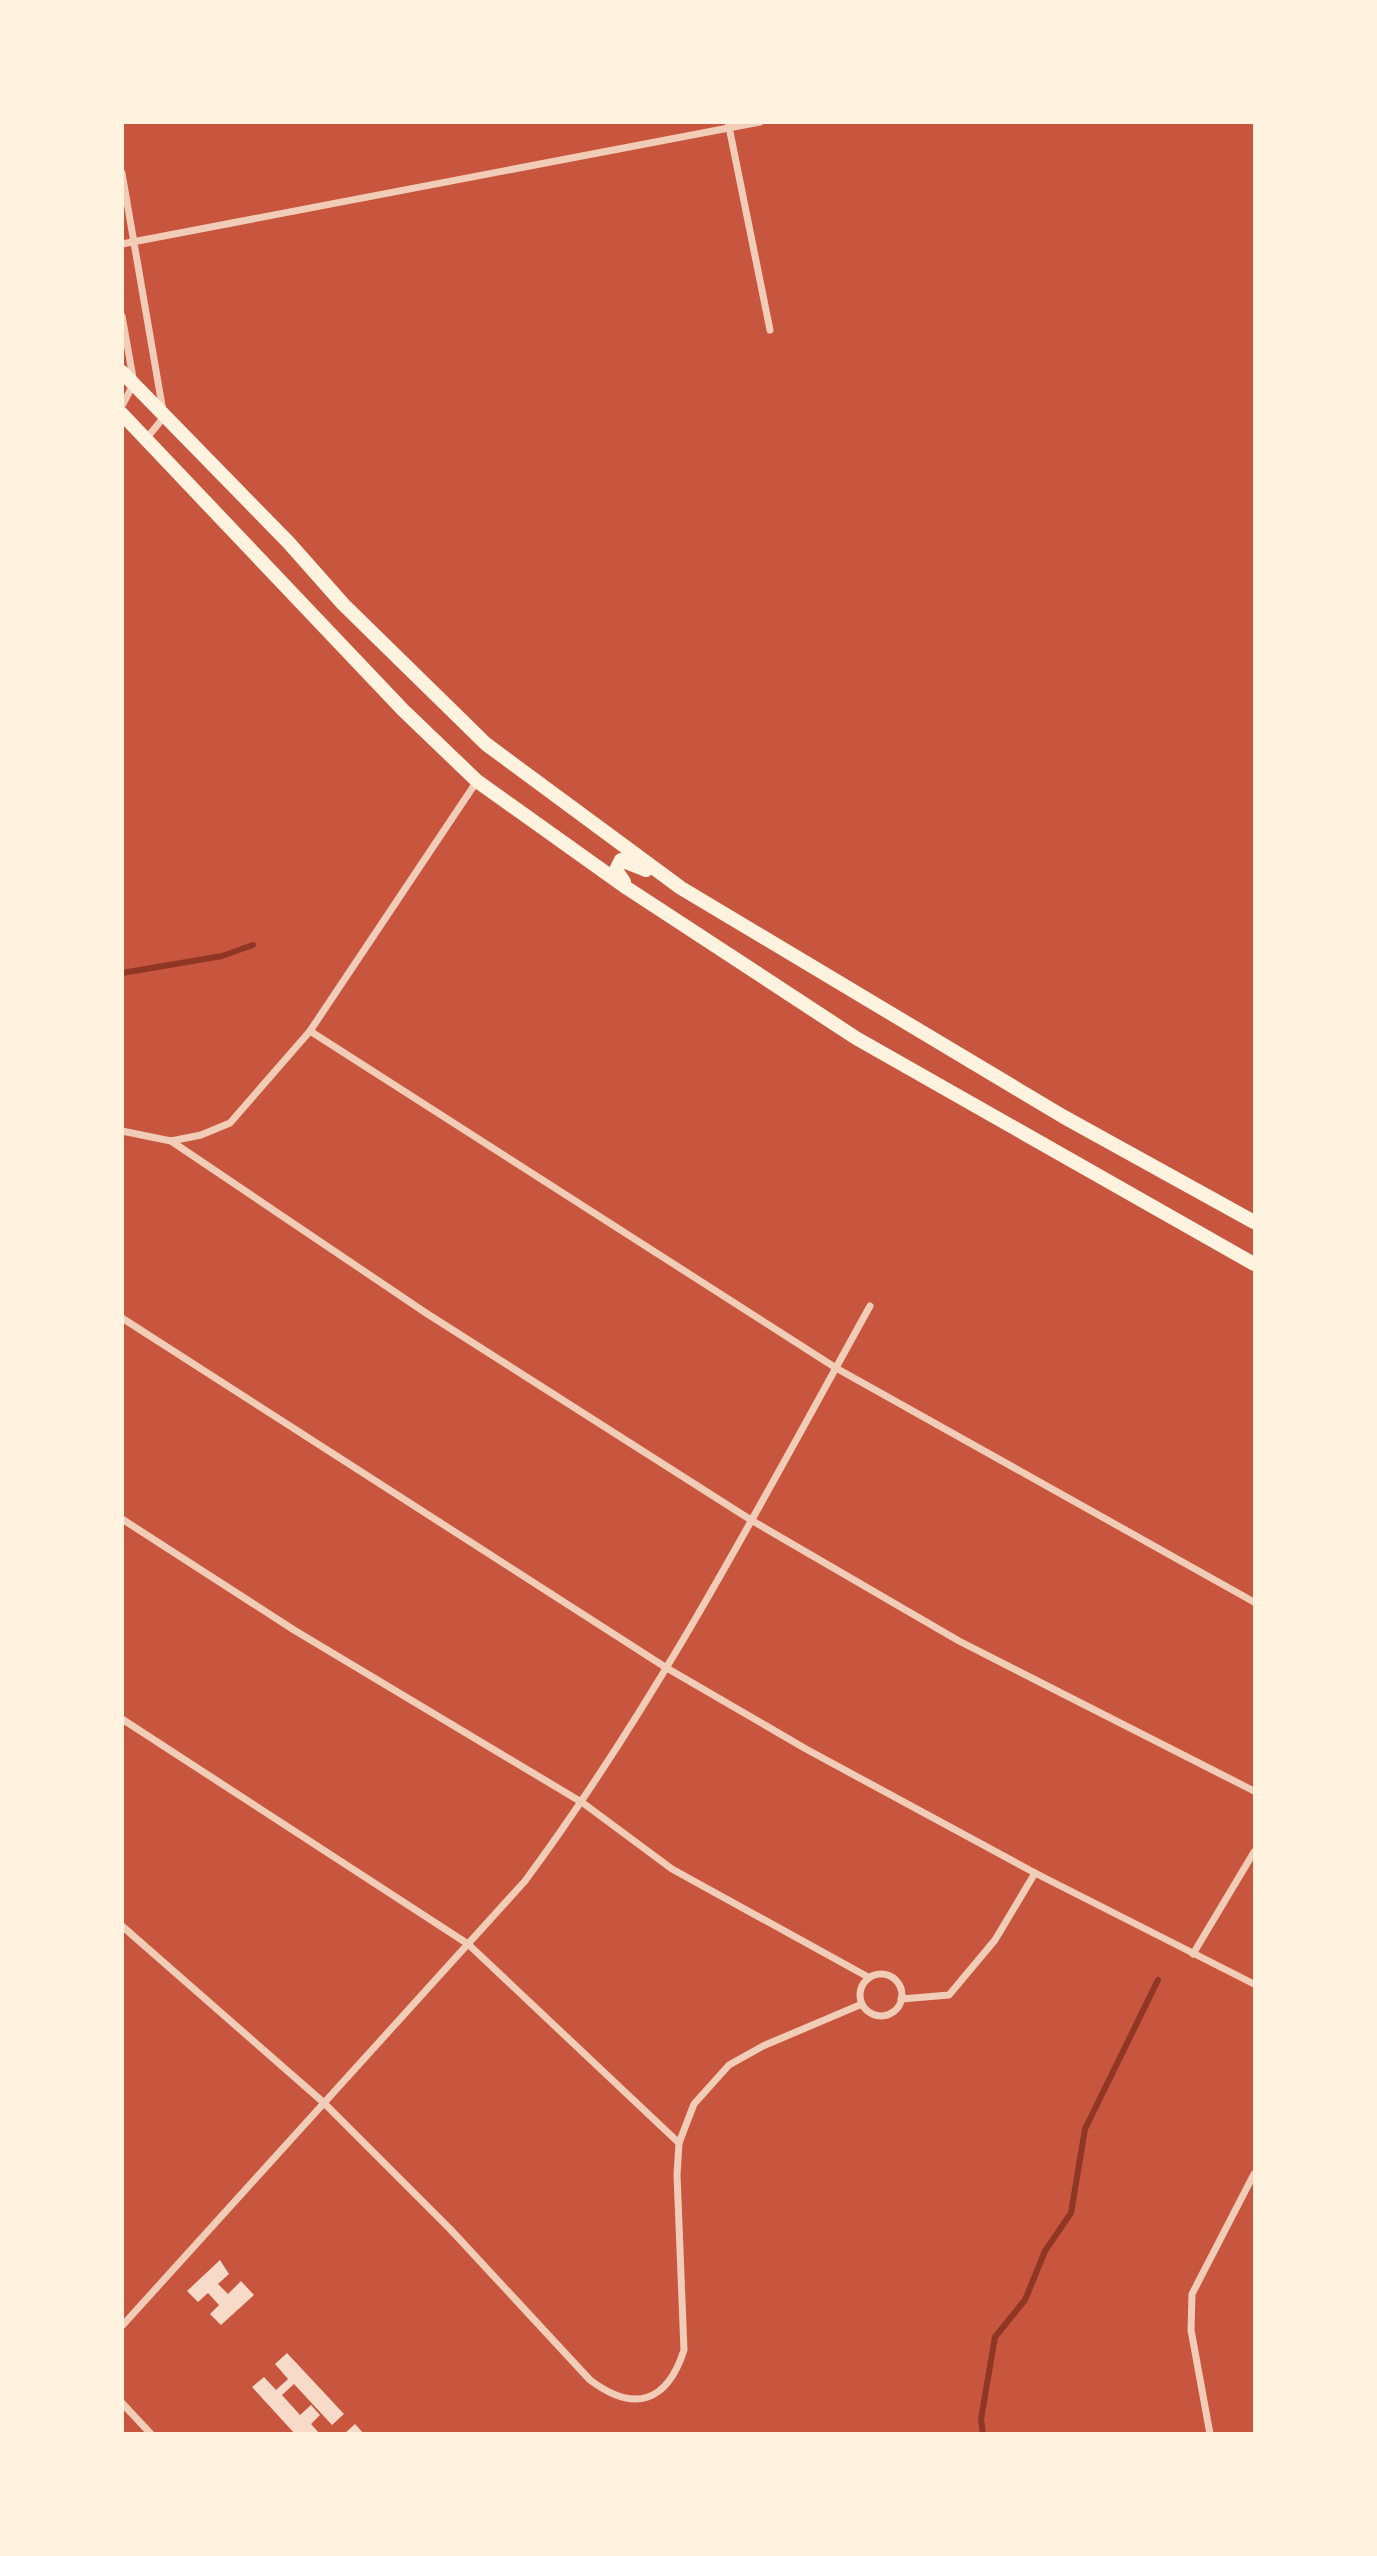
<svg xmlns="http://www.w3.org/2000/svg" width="1377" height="2556" viewBox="0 0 1377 2556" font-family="Overpass,sans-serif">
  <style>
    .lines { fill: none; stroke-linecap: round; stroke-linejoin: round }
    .stream { stroke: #8f3625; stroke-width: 6 }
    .building { fill: #f7dbc8 }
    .minor { stroke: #f1ccb7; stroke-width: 7 }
    .secondary { stroke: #fff3e0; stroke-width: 14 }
  </style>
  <rect width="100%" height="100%" fill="#c8553d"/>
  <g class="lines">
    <!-- stream -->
    <g class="stream">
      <polyline points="122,973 222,956 253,945"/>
      <polyline points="983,2434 981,2419 995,2337 1025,2300 1045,2251 1071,2213 1085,2129 1158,1980"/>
    </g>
  </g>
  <!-- building -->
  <g class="building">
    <polygon points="220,2260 229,2274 218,2284 228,2294 241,2281 254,2295 221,2325 210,2314 219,2305 208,2293 198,2302 187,2291"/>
    <polygon points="287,2353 344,2414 332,2425 294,2384 282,2395 300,2415 311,2405 320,2415 311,2424 320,2434 295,2434 252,2387 264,2377 276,2390 288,2379 275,2364"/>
    <polygon points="355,2424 364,2434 344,2434"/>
  </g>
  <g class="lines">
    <!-- minor -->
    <g class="minor">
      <polyline points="728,122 770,330"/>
      <polyline points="122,173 164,417 146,439"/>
      <polyline points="122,244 760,122"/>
      <polyline points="122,316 134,383 122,406"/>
      <polyline points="310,1031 836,1368 1254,1602"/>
      <polyline points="122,1131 171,1141 201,1135 230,1123 310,1031 477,781"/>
      <polyline points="171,1141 426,1313 751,1520 959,1641 1254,1791"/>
      <polyline points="122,1318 665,1667 806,1749 1035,1873 1254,1984"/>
      <polyline points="122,1519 294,1630 583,1803 672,1869 868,1977"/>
      <polyline points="122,1719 468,1944 679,2143"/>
      <path d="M122 1926 323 2102 451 2230 590 2380C634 2413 667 2403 684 2350L677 2175 679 2143 694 2104 729 2065 763 2046 862 2004"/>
      <polyline points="1193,1954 1254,1852"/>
      <circle cx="881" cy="1995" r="21"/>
      <polyline points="901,1999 949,1995 995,1940 1035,1873"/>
      <path d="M122 2326 525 1881C658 1701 762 1501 870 1306"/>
      <polyline points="122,2403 151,2434"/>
      <polyline points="1210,2434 1191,2330 1192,2294 1254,2174"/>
    </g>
    <!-- secondary -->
    <g class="secondary">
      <polyline points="122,372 289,543 343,604 486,744 681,888 1064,1117 1254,1222"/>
      <polyline points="122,414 403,710 477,781 627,888 856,1038 1254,1264"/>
      <polyline points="624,882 616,870 621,860 646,870"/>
    </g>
  </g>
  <!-- border -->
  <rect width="1377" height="2556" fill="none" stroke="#fff3e0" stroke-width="248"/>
</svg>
